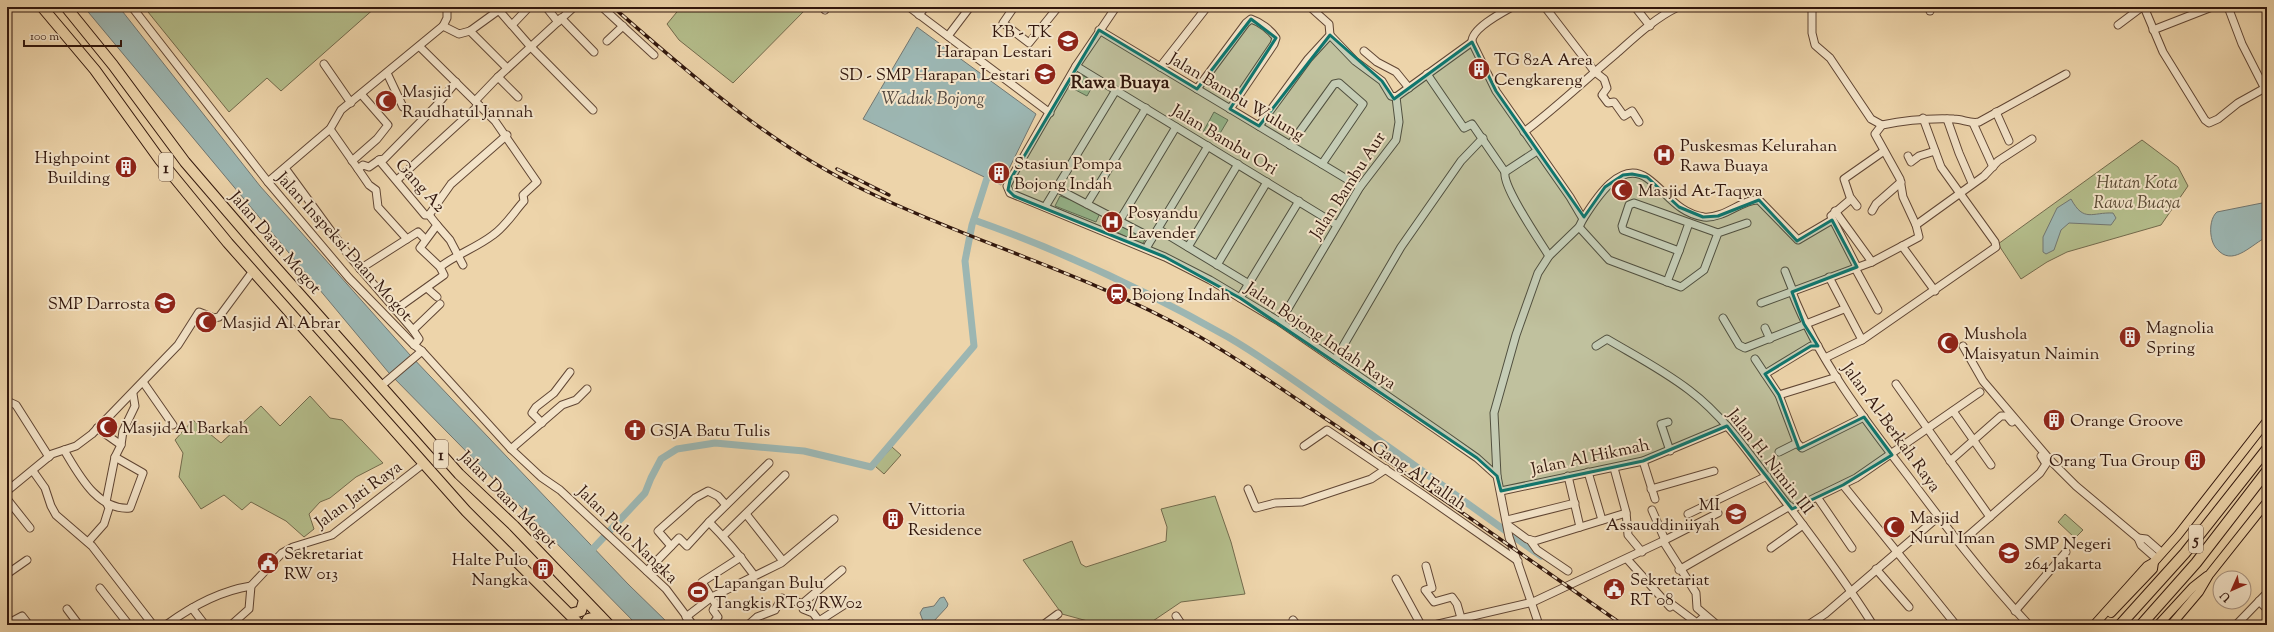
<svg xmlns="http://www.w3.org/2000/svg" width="2274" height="632" viewBox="0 0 2274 632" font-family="'Sorts Mill Goudy',serif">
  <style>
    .green { fill: #b4bd8b; stroke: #736a4c }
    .water { fill: #9cb6b2; stroke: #727670 }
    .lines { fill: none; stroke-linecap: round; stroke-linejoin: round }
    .canal { stroke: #9cb6b2; stroke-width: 7 }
    .minor-casing { stroke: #614634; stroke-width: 9 }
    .major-casing { stroke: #32170d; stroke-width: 10 }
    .highway-casing { stroke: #32170d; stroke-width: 12 }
    .minor { stroke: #f3e3c8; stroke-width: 7 }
    .major { stroke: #edd4aa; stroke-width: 8 }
    .highway { stroke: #edd4aa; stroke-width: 10 }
    .rail-casing { stroke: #32170d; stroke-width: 3.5 }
    .rail { stroke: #f3e3c8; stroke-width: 2; stroke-dasharray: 6; stroke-linecap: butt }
    .marked { fill: #0f766e; fill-opacity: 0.2; stroke: #0f766e; stroke-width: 3; stroke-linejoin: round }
    .labels { text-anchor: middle; stroke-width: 4; stroke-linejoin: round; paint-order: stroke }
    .shield { fill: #f3e3c8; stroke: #6c5445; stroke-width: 1 }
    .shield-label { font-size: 16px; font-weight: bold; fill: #32170d }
    .poi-label { font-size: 17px; fill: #32170d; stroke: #f3e3c8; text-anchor: start }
    .street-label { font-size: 17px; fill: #32170d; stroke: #f3e3c8 }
    .park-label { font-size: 17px; font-style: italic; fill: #594933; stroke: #f3e3c8 }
    .water-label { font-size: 18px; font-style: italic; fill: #52473f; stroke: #f3e3c8 }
    .quarter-label { font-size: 19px; font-weight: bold; fill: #32170d; stroke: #f3e3c8 }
  </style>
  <rect width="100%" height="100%" fill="#edd4aa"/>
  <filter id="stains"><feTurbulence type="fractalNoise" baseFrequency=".005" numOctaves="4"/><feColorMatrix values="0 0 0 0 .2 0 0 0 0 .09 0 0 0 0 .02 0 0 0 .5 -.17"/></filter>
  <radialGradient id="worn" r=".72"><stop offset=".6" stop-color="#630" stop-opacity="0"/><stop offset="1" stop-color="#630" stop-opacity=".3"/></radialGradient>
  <!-- green -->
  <g class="green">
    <polygon points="144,7 376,7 281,91 267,78 229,112"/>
    <polygon points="681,7 808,7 733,83 679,40 667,24"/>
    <polygon points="1078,73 1095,82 1087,96 1070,87"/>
    <polygon points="1214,112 1228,120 1216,140 1203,132"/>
    <polygon points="2142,140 2178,167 2188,186 2161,225 2067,252 2047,262 2021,279 1998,244"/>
    <polygon points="1060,196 1101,211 1096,222 1055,206"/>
    <polygon points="1121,220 1148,234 1142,245 1115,231"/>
    <polygon points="310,396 330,418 342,420 383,463 356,477 330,498 320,502 309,514 314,529 304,537 286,521 251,502 242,510 224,495 201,509 179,477 183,453 175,440 193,420 221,443 261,406 280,426"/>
    <polygon points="892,447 901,455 884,474 875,466"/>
    <polygon points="1215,496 1231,542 1245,594 1181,602 1147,625 1102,625 1062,614 1023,560 1072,541 1081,564 1086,567 1166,541 1167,527 1161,509"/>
    <polygon points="2065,514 2083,530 2075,538 2058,522"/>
  </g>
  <!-- water -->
  <g class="water">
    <polygon points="84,7 119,7 260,186 410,355 628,584 670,625 637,625 389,373"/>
    <polygon points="917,27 1036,114 1001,185 863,119"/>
    <path d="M2071 199C2084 223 2092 212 2113 213L2116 218 2111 225 2069 223 2061 230 2054 250 2046 254 2043 252V237L2057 208Z"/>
    <path d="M2267 202V237C2253 243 2235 265 2220 252 2214 247 2212 242 2211 235 2210 228 2211 217 2217 212Z"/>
    <polygon points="944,597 948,604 947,607 933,622 923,621 920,613 923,608 934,606 940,598"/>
  </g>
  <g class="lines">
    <!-- canal -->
    <g class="canal">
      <path d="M974 220C1062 251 1147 291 1228 337 1269 361 1307 390 1346 417 1412 463 1476 510 1541 556"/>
      <polyline points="589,553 645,493 651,478 661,459 677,449 715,443 804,451 871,467 974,346 965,261 972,225 987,178"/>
    </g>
    <!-- minor casing -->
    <g class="minor-casing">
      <g id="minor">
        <polyline points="132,7 268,182 349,278 414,345 422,351 511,449 541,477 560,490 666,589 693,625"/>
        <polyline points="496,7 530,46 593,110"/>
        <polyline points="546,7 558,22"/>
        <polyline points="602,7 654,55"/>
        <polyline points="909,7 1050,113"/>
        <polyline points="1014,7 1003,23 1029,43 1058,7"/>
        <polyline points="1116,7 1076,66 1010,180 1007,186 1010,193 1165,257 1210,280 1280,322 1447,437 1477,458 1497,476"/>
        <path d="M1512 7C1501 13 1471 29 1472 42L1496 91 1570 197 1583 219 1579 227 1549 256 1538 273 1516 335 1494 413 1497 476 1509 537 1539 625"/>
        <polyline points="1545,7 1595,72 1604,79 1607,88 1602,95 1608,103 1614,102 1624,116 1632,111 1639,122"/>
        <polyline points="1635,7 1650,26"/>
        <polyline points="1812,7 1812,33 1815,45 1830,58 1871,119 1882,125"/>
        <polyline points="1930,7 1930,11"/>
        <polyline points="2144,7 2163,52 2205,120 2209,123 2218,119 2238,103 2265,88"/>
        <polyline points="2228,7 2242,44 2267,93"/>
        <polyline points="825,10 827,7"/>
        <polyline points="919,15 925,7"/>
        <polyline points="561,18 594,52"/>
        <polyline points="512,25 529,7"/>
        <polyline points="2118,25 2142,7"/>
        <polyline points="443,26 447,18 447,7"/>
        <polyline points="1099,30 1360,187"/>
        <polyline points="2153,30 2212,7"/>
        <polyline points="470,31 507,68"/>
        <polyline points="1330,35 1355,61 1382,81 1391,96 1396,97"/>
        <polyline points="948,36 970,7"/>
        <polyline points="607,41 623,26"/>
        <path d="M420 47 495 121 537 182 523 195 524 201C514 212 505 227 493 235 476 248 457 254 440 267"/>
        <polyline points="1364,51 1377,62 1396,72 1409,88"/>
        <polyline points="324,64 351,103"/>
        <polyline points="1076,66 1337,225"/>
        <polyline points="1160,67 1207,7"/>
        <polyline points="387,73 403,107"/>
        <polyline points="1427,74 1464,128 1472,124 1505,172 1537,151"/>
        <polyline points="498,77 518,97"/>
        <path d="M1197 89 1246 23 1251 19C1260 22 1271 30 1276 38L1274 44 1230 109"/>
        <polyline points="1396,97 1472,42"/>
        <polyline points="475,101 498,77 574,7"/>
        <polyline points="1996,112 2009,141"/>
        <polyline points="1947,119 1959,153 1972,183"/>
        <polyline points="1973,123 1993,167"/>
        <polyline points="1259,126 1308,59 1330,35 1329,24 1310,7"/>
        <polyline points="330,129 358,169 363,165 369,167 379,160 425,215 429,215 437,225 420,248 440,267 444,275 395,310"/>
        <path d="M1524 132C1557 107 1586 79 1617 53 1636 36 1655 18 1678 7"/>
        <polyline points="1290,145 1334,84 1339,83 1363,104 1322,164"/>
        <polyline points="1908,156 1911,162 1919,156 1935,151"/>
        <polyline points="379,160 384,159 436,106 456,82"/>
        <polyline points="352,161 377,139 388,125 361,94"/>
        <polyline points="285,168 350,257 413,330 419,339 414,345"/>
        <polyline points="358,169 369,185 376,190 378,207 407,239 418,232 425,239"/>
        <path d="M1505 172C1502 187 1540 241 1549 256"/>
        <polyline points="397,180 479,105"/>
        <polyline points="268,182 330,129 341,110 443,26 459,34 470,31 499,10"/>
        <polyline points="1056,188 1152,238"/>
        <polyline points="1851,199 1831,216 1857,267"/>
        <polyline points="1087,204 1146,108"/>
        <polyline points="1857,206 1850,197 1844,179 1884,151"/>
        <polyline points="1045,207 1116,90"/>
        <polyline points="1835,211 1872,262"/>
        <polyline points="1872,211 1876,204 1901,182"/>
        <polyline points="429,215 451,184 507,135"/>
        <path d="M1583 219C1595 200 1620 159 1647 178 1667 192 1677 213 1704 217 1724 219 1744 198 1759 200L1798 240 1832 220"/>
        <polyline points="1120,220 1176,127"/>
        <polyline points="437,225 450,240 463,265"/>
        <polyline points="1916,225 1984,176 1998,161 2032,139"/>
        <polyline points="1579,227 1609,260 1681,287 1704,270 1718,233 1747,223"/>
        <polyline points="1158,229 1249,284"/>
        <polyline points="1148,245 1208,146"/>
        <polyline points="1902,246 1935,291"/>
        <polyline points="1188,247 1238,164"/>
        <polyline points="1679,251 1689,223"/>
        <polyline points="1217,265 1267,182"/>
        <polyline points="1855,268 1878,310"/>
        <polyline points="360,269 407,239"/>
        <polyline points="1785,271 1793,291"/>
        <polyline points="1829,277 1862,340"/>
        <polyline points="1667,282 1679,251 1623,230 1622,226 1629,205 1634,203 1718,233"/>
        <polyline points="428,289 437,297"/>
        <path d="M1792 292C1818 359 1864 419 1908 476 1946 527 1985 578 2029 625"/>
        <polyline points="1240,298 1299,201"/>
        <path d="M1761 303 1872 262 1919 237 1916 225 1903 197 1900 179 1875 134 1882 125C1906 120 1929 118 1954 119 1963 119 1970 124 1979 122L2066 74"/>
        <polyline points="1723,318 1739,345 1745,348 1844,309"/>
        <polyline points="1280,322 1360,187 1396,140 1399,122 1396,97"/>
        <polyline points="1765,328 1770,339"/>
        <polyline points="413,330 440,304"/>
        <path d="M1596 346 1607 339C1634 355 1663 370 1689 390 1725 417 1751 456 1778 492 1811 535 1844 579 1873 625"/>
        <polyline points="1963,346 1983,381 2051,461 2076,486 2138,538 2141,545 2157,559"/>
        <polyline points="1825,358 1862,340 1996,247 1995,242 1941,167 1923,118"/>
        <polyline points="1755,359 1779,395 1797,443"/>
        <polyline points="1335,360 1401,247 1461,161 1483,138"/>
        <polyline points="1765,374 1811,346 1818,346"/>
        <polyline points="143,382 173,425"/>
        <polyline points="1896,384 1990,517"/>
        <polyline points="381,386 422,351"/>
        <polyline points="1779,395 1837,377"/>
        <polyline points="7,401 16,405 49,457"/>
        <polyline points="1953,411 1991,465"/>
        <polyline points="1668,422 1661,424 1670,451"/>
        <polyline points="542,423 532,413 536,407 554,393 570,372"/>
        <polyline points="97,428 121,445"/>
        <polyline points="1304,446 1327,430 1422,494 1518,561"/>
        <polyline points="511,449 562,405 576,400 587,389"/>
        <path d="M64 450C78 473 97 511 130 508L143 473 115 457"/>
        <polyline points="1779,452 1797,443 1802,448 1864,417"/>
        <polyline points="1643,461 1655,499"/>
        <polyline points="1950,461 2001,416 2007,416 2012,422"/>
        <polyline points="1614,468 1626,512 1628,535 1642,552"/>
        <polyline points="33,471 45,488 51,506 56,515 92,546 153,625"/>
        <polyline points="1588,472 1602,520"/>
        <polyline points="1568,476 1580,527"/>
        <polyline points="1843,485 1956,625"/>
        <polyline points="1248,489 1256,508 1275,503 1302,502 1371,479 1386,469"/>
        <polyline points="1651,489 1714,471"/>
        <polyline points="7,491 52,454 76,446 92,434 178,345 199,312 214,318 219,317 253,271"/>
        <polyline points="1501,491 1643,461 1727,426"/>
        <polyline points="1817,497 1852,548"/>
        <polyline points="7,499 30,528"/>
        <polyline points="1792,509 1856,478 1980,392"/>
        <polyline points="1652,510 1665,540"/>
        <polyline points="746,514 783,561"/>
        <polyline points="1688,514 1767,476"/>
        <polyline points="1507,520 1575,503"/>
        <polyline points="709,522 769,463"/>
        <polyline points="1508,525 1527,539 1535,541 1626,513"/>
        <polyline points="723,536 785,475"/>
        <polyline points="2138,538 2146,539 2162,553"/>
        <polyline points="1530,540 1537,550 1568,571"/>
        <polyline points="1663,541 1718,513"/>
        <polyline points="88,542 104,524 109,508 106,502 115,457 121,445 123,431 135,406 133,394"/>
        <polyline points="1960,543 2040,473 2046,464 2041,456"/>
        <polyline points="671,546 658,531 695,498 708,491 718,496 726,505"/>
        <polyline points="1771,548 1803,525"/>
        <polyline points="1627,559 1670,607 1673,605 1697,623 1705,616"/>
        <polyline points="1426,566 1432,588 1425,590 1434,602 1452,597 1457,604 1461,618"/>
        <polyline points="1876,569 1909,607"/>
        <polyline points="1679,570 1790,506"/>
        <path d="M647 571 679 538 687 546 709 522C726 539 740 556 754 575"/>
        <polyline points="7,574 27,560"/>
        <polyline points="1396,579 1421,625"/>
        <polyline points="100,588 129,625"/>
        <polyline points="2259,601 2267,609"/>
        <polyline points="802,604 842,570"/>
        <polyline points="192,608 205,625"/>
        <polyline points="67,609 79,625"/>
        <polyline points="2015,611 2066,552"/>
        <polyline points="1176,616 1182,625"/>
        <polyline points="686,617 712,597 781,563 834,519"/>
        <polyline points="1293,620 1297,625"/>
        <polyline points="819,621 844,605"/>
        <polyline points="7,624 22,616 29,625"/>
        <path d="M166 625C192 606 219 591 251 586"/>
        <polyline points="231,625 249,609 251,586 282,553 293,547 332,535 423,464"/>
        <polyline points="718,625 715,621 718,617 713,610 716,605 702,582 741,557"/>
        <polyline points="748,625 757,617 775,610 782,598 788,603 795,601 802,604 803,609 813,613 819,621 814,625"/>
        <polyline points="1043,625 1058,614"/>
        <polyline points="1434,625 1533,602 1663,541 1696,593 1697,608 1717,625"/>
        <polyline points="1808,625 1825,614 1938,517"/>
        <polyline points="2236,625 2267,593"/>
      </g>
    </g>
    <!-- major casing -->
    <g class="major-casing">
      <g id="major">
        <polyline points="2111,613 2153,569 2154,562"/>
        <polyline points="2094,625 2147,566 2154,562 2178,535 2267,421"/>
        <polyline points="2158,625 2193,587 2207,576"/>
        <polyline points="2171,625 2199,592 2209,575 2267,502"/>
      </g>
    </g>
    <!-- highway casing -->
    <g class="highway-casing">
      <g id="highway">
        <polyline points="42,7 95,70 160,160 228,243 466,511 580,625"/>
        <polyline points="66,7 113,65 185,162 271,262 459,474 514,526 609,625"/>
        <polyline points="570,614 581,611 584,600"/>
        <polyline points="585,625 588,619 600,616"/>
        <polyline points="2120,625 2185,553 2267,449"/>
        <polyline points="2141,625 2196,563 2267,471"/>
      </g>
    </g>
    <!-- minor -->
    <use href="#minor" class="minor"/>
    <!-- major -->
    <use href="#major" class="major"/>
    <!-- highway -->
    <use href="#highway" class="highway"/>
    <!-- rail casing -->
    <g class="rail-casing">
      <g id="rail">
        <path d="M613 7C691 75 770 145 864 190 971 242 1088 274 1193 333 1243 361 1290 395 1338 427 1434 492 1528 559 1623 625"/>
        <polyline points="837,169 889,195"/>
      </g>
    </g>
    <!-- rail -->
    <use href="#rail" class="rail"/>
  </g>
  <!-- marked area -->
  <path class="marked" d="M1251 19 1276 38 1230 109 1259 126 1330 35 1382 81 1394 99 1472 42 1496 91 1584 217 1605 187 1623 175 1632 174 1647 177 1679 207 1703 217 1718 216 1759 200 1797 241 1832 220 1857 267 1792 292 1804 324 1818 346H1811L1765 374 1779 395 1799 449 1864 417 1892 455 1843 485 1792 509 1727 426 1643 461 1501 491 1497 476 1477 458 1240 298 1165 257 1014 196 1008 190 1010 180 1099 30 1197 89Z"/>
  <!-- icons -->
  <defs>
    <g id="school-disc" transform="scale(1.15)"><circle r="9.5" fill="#8f2418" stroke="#f3e3c8"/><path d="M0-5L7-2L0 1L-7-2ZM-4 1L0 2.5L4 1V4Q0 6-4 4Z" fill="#fff"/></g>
    <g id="building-disc" transform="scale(1.15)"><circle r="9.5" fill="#8f2418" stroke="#f3e3c8"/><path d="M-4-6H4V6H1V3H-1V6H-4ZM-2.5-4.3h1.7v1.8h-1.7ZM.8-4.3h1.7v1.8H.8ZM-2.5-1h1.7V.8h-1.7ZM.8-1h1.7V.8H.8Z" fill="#fff"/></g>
    <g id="mosque-disc" transform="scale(1.15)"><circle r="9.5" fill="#8f2418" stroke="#f3e3c8"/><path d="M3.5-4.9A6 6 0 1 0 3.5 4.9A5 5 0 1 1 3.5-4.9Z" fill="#fff"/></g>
    <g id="hospital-disc" transform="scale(1.15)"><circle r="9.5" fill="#8f2418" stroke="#f3e3c8"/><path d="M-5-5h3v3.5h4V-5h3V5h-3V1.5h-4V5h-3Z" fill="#fff"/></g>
    <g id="station-disc" transform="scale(1.15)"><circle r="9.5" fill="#8f2418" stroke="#f3e3c8"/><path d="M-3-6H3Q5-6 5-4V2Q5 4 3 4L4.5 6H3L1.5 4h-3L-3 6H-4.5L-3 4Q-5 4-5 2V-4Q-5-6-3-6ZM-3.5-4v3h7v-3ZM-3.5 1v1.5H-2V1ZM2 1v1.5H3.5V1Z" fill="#fff"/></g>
    <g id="church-disc" transform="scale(1.15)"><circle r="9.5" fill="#8f2418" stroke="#f3e3c8"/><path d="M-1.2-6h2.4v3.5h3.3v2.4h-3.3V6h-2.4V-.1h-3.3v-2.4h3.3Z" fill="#fff"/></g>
    <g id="civic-disc" transform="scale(1.15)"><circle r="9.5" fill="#8f2418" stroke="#f3e3c8"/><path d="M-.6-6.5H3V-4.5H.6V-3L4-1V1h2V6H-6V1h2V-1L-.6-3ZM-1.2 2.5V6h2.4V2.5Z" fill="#fff"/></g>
    <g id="stadium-disc" transform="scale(1.15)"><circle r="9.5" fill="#8f2418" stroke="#f3e3c8"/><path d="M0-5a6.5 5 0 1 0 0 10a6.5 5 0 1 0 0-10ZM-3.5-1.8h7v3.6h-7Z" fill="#fff"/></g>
  </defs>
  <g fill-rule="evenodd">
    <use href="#school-disc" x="1068" y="41"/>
    <use href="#building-disc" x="1479" y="69"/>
    <use href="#school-disc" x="1045" y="74"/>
    <use href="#mosque-disc" x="386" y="101"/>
    <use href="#hospital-disc" x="1664" y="155"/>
    <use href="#building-disc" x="126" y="167"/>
    <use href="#building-disc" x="999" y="173"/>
    <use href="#mosque-disc" x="1622" y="190"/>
    <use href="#hospital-disc" x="1112" y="222"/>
    <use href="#station-disc" x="1117" y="294"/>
    <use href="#school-disc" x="165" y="303"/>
    <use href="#mosque-disc" x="206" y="322"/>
    <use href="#building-disc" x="2130" y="337"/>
    <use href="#mosque-disc" x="1948" y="343"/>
    <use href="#building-disc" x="2054" y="420"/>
    <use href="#mosque-disc" x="107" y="427"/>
    <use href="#church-disc" x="635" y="430"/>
    <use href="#building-disc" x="2195" y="460"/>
    <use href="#school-disc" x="1736" y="514"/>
    <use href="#building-disc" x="893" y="519"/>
    <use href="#mosque-disc" x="1894" y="527"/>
    <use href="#school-disc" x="2009" y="553"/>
    <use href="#civic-disc" x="268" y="563"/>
    <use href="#building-disc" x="543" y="569"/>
    <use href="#civic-disc" x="1614" y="589"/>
    <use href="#stadium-disc" x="698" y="592"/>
  </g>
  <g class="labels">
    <!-- shield labels -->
    <g class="shield">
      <rect x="159" y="153" width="14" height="28" rx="3"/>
      <rect x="434" y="440" width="14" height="28" rx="3"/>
      <rect x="2189" y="525" width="14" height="28" rx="3"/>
    </g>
    <g class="shield-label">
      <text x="166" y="173">1</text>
      <text x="441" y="460">1</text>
      <text x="2196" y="545">5</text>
    </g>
    <!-- poi labels -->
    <g class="poi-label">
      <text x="1052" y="37" text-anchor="end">KB - TK<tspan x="1052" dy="20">Harapan Lestari</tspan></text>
      <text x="1494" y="65">TG 82A Area<tspan x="1494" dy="20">Cengkareng</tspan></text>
      <text x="1030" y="80" text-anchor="end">SD - SMP Harapan Lestari</text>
      <text x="402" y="97">Masjid<tspan x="402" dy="20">Raudhatul Jannah</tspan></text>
      <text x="1680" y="151">Puskesmas Kelurahan<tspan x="1680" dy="20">Rawa Buaya</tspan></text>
      <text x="110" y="163" text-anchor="end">Highpoint<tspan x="110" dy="20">Building</tspan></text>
      <text x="1014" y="169">Stasiun Pompa<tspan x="1014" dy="20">Bojong Indah</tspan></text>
      <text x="1638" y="196">Masjid At-Taqwa</text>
      <text x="1128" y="218">Posyandu<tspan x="1128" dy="20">Lavender</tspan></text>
      <text x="1132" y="300">Bojong Indah</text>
      <text x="150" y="309" text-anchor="end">SMP Darrosta</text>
      <text x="222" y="328">Masjid Al Abrar</text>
      <text x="2146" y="333">Magnolia<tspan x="2146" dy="20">Spring</tspan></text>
      <text x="1964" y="339">Mushola<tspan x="1964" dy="20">Maisyatun Naimin</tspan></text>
      <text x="2070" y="426">Orange Groove</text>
      <text x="122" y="433">Masjid Al Barkah</text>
      <text x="650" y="436">GSJA Batu Tulis</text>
      <text x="2180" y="466" text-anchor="end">Orang Tua Group</text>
      <text x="1720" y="510" text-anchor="end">MI<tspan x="1720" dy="20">Assauddiniiyah</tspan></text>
      <text x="908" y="515">Vittoria<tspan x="908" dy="20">Residence</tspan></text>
      <text x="1910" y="523">Masjid<tspan x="1910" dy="20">Nurul Iman</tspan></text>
      <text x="2024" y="549">SMP Negeri<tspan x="2024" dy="20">264 Jakarta</tspan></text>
      <text x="284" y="559">Sekretariat<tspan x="284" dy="20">RW 013</tspan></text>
      <text x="528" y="565" text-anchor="end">Halte Pulo<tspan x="528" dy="20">Nangka</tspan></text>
      <text x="1630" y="585">Sekretariat<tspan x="1630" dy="20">RT 08</tspan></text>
      <text x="714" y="588">Lapangan Bulu<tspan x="714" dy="20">Tangkis RT03/RW02</tspan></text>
    </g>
    <!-- street labels -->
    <g class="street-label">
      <text transform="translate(1237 96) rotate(31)" y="6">Jalan Bambu Wulung</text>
      <text transform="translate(1225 139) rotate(31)" y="6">Jalan Bambu Ori</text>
      <text transform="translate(421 185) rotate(48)" y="6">Gang A2</text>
      <text transform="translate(1347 185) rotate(-57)" y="6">Jalan Bambu Aur</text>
      <text transform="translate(276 242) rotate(49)" y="6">Jalan Daan Mogot</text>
      <text transform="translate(345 246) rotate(48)" y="6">Jalan Inspeksi Daan Mogot</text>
      <text transform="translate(1321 335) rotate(34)" y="6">Jalan Bojong Indah Raya</text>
      <text transform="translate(1892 427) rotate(54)" y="6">Jalan Al-Berkah Raya</text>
      <text transform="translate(1590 456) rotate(-12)" y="6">Jalan Al Hikmah</text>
      <text transform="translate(1771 461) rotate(52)" y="6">Jalan H. Nimin III</text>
      <text transform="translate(1420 475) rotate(34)" y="6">Gang Al Fallah</text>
      <text transform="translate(358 494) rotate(-36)" y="6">Jalan Jati Raya</text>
      <text transform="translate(509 499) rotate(45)" y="6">Jalan Daan Mogot</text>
      <text transform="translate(628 534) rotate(44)" y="6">Jalan Pulo Nangka</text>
    </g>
    <!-- park labels -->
    <g class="park-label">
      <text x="2137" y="188">Hutan Kota<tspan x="2137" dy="20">Rawa Buaya</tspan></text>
    </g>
    <!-- water labels -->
    <g class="water-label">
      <text x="933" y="104">Waduk Bojong</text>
    </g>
    <!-- quarter labels -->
    <g class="quarter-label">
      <text x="1120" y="88">Rawa Buaya</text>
    </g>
  </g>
  <!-- margin -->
  <rect width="2274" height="632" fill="none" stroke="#edd4aa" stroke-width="24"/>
  <rect x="8" y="8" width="2258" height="616" fill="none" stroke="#32170d" stroke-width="2"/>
  <rect x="12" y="12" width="2250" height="608" fill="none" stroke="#32170d"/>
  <!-- north arrow -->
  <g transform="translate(2232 590) rotate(225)"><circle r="19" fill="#f3e3c8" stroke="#a6917d"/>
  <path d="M0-3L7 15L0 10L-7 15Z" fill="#8f2418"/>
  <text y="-6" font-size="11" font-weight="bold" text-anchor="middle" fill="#32170d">U</text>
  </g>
  <!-- scale -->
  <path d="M24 40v6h97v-6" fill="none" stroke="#32170d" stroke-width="2"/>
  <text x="30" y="40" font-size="12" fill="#32170d" stroke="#f3e3c8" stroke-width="3" paint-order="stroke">100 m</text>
  <rect width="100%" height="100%" filter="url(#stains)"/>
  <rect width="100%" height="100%" fill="url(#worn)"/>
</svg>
